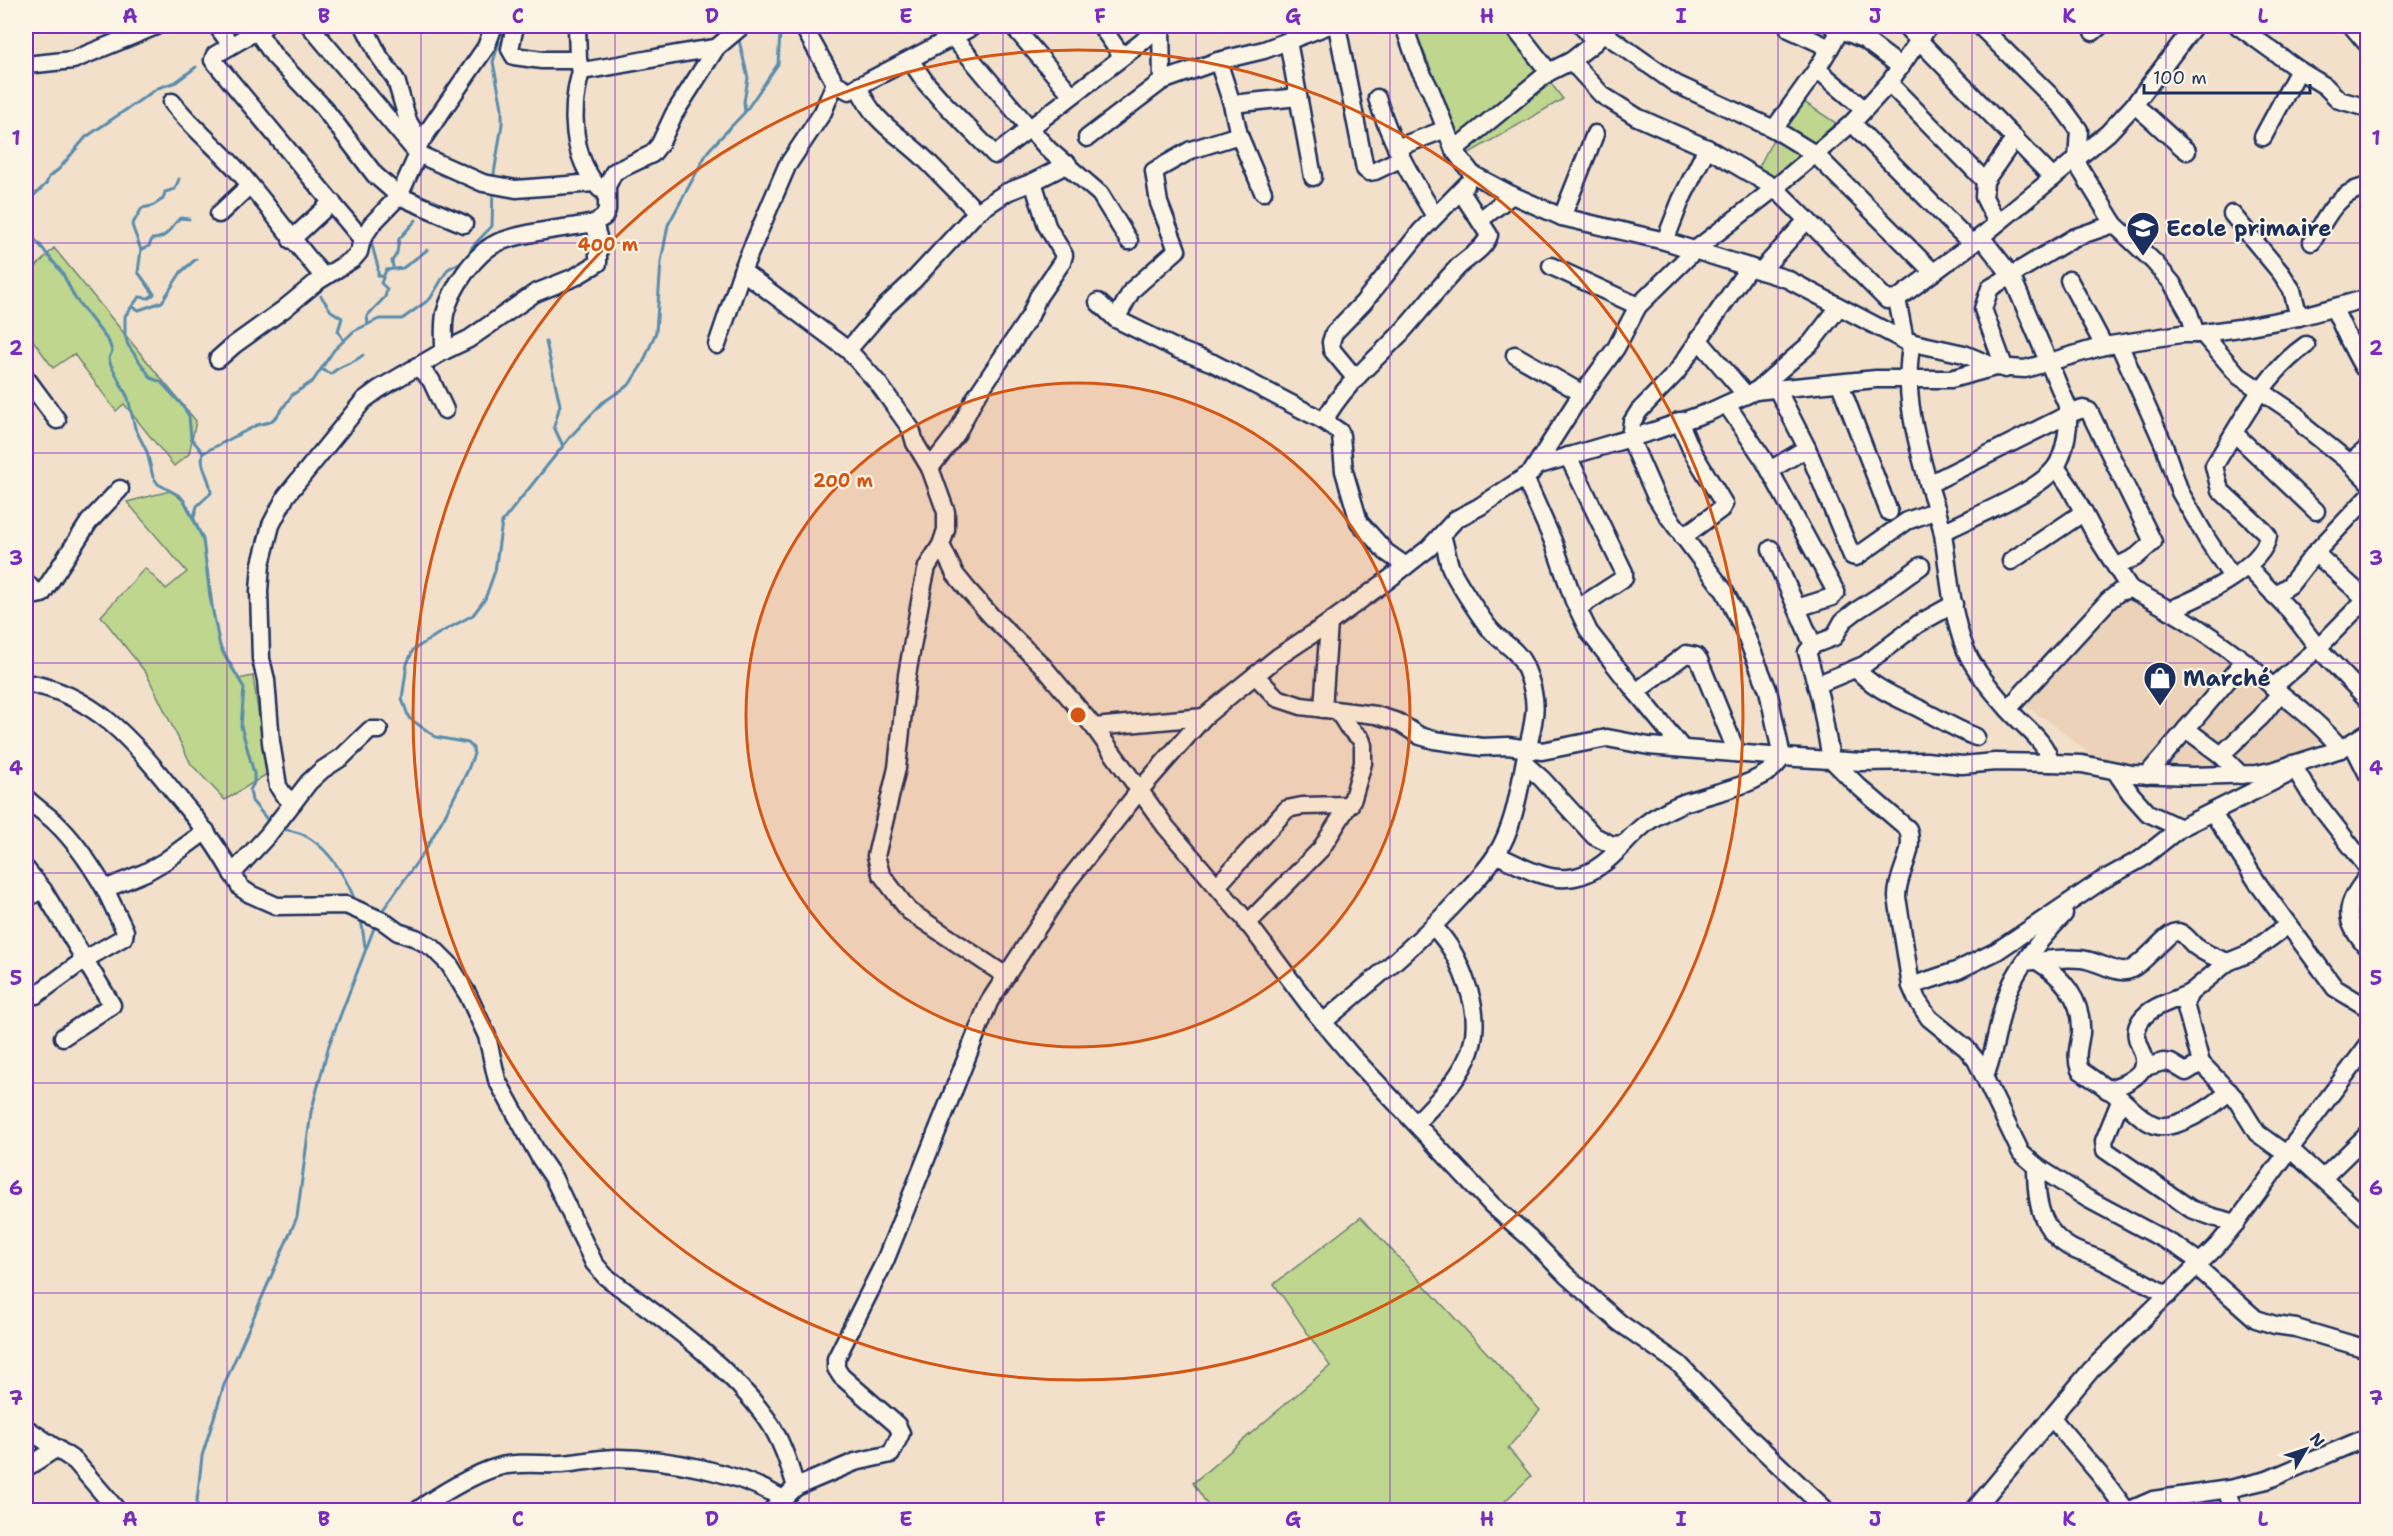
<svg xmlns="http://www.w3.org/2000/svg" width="2393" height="1536" viewBox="0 0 2393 1536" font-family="'Shantell Sans',sans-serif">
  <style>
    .built { fill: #ebd2b8 }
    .green { fill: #bed68d; stroke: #6c8276; stroke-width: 1.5 }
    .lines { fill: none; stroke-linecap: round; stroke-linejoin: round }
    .stream { stroke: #588dad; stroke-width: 3 }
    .minor-casing { stroke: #1b2f5e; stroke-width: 21 }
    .minor { stroke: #fcf5e5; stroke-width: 16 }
    .grid { fill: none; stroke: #7b2cbf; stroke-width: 1.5; stroke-opacity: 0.55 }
    .ring { fill: none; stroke: #d45514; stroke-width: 3 }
    .labels { text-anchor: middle; stroke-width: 4.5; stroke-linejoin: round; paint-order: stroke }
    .poi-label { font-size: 22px; font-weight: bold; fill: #1b2f5e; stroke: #fcf5e5; text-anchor: start }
    .centre { fill: #d45514; stroke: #fcf5e5; stroke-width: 3 }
    .ring-label { font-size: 18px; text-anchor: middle; font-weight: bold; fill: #d45514; stroke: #fcf5e5; stroke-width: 4.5; stroke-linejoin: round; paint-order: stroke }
    .neatline { fill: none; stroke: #7b2cbf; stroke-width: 2 }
    .grid-label { font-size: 20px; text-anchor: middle; font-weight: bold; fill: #7b2cbf }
  </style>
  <rect width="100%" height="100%" fill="#f2e0cb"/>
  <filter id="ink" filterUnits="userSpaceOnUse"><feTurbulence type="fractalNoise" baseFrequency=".0167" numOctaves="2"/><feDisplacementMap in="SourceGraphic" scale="12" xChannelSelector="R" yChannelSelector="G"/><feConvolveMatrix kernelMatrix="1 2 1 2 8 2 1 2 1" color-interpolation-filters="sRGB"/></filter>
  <g filter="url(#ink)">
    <!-- built -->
    <polygon class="built" points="2130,582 2325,737 2299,757 2282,765 2112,772 2053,724 2023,704"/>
    <!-- green -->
    <g class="green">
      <polygon points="1432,26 1507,26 1563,99 1466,155 1417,35"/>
      <polygon points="1795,96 1836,123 1774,178 1759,167"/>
      <polygon points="54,248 196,421 189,454 174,466 124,404 116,411 74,354 53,368 26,331 26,277"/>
      <path d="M170 491C214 513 207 604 220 647 224 659 232 669 239 679L253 676 267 774 225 800 191 764 146 673 101 616 145 568 166 589 187 572 127 502Z"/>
      <polygon points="1361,1217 1540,1410 1508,1448 1531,1476 1496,1510 1211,1510 1193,1483 1330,1366 1274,1284"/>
    </g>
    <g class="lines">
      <!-- stream -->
      <g class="stream">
        <polyline points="738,36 748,78 744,102 745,112"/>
        <polyline points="179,179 175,189 165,192 163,199 152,206 142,208 132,225 141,250 138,272 154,294 149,298 139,297 125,316 125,335 128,345 151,378 161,382 182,405 189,416 191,438 203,453"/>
        <polyline points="493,180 502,124 502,108 493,62 499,42 497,36"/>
        <polyline points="26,203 46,184 49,177 59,169 86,137 158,88 176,82 196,67"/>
        <polyline points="26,210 26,217"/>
        <polyline points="26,231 39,244 63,274 75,298 109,342 112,351 109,358 110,363 128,398 135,428 147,452 153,477 158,484 180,496 185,502 203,539 210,597 220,646 244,688 241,726 254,773 254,783 250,790 252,801 271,824"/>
        <polyline points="370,238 378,267 378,275 383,277"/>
        <path d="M141 250 149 246 152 239C168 239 170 227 180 218L189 219"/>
        <polyline points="470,255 472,247 492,226 493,189"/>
        <polyline points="393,267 392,261 397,253 399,239 416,220"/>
        <polyline points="321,296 331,311 342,318 338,331 344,341"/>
        <polyline points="134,308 139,310 162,302 181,272 196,259"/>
        <polyline points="368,324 367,316 385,297 387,289 381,283 386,270 403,268 427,250"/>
        <polyline points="546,342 560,405 554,427 563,446"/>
        <path d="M321 369 331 374C339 365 353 364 363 355"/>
        <path d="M194 517 197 506 211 493C211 479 199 467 203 453L257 425 270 422 278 415 292 395 313 381 334 350 354 331 379 319H402L430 299 448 269 465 260"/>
        <path d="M279 828C287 830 295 831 302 834 329 847 346 877 356 903"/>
        <polyline points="380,914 424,852 444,817 467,772 474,754 473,748 468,743 436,737 409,718 402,699 407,664 413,650 438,634 473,615 485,599 495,571 502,522 571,436 602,403 629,385 643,363 656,332 661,262 668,225 708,151 745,112 778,64 780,34 788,26"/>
        <polyline points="361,918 365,947"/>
        <polyline points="196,1510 202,1456 224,1385 297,1217 311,1112 329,1045 376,923"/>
      </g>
      <!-- minor casing -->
      <g class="minor-casing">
        <g id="minor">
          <polyline points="217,26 231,45"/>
          <polyline points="265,26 215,55 213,60 362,239"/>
          <polyline points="310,26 418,154 483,183 516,189 594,183"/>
          <polyline points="364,26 379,56 396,80 408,121 420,141"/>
          <polyline points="515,26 510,49 514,56 542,60 578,60"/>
          <path d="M577 26 578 60 581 71C626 65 670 54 716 48"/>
          <polyline points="803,26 835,83 849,91 974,26"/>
          <polyline points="1013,26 1072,95"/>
          <polyline points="1101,26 1122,56"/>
          <polyline points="1337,26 1365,169 1369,172 1375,171 1400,159"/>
          <polyline points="1404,26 1418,66 1431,91 1454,150 1472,174 1512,195 1562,217 1665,241 1787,279 1905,341 1964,354 1995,367 2025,369 2104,346 2181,334 2196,334 2239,328 2299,317 2368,298"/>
          <polyline points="1513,26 1549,72"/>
          <polyline points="1582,26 1595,42"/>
          <polyline points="1832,26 1865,40 1901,67"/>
          <polyline points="1905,26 2053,178"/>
          <polyline points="1980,26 2062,107 2079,130 2077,160 2079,167 2114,224 2154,262 2172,283 2189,313 2196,334"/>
          <polyline points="2238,26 2299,70 2325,86 2339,100 2368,108"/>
          <polyline points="2352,26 2368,45"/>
          <polyline points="1789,29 1830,48"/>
          <polyline points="257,31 274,56 323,107 375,175 399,196 464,224"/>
          <polyline points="2093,32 2100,26"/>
          <polyline points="1605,34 1676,84 1774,129 1815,154 1933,272"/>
          <polyline points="952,36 1030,129 1049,150 1100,194 1129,241"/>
          <polyline points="1288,41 1313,177"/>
          <polyline points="910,60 926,83 942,101 995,155 1142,42 1159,26"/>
          <polyline points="1218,61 1232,104 1239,135 1263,192"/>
          <polyline points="1571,61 1602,95 1637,117 1707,148 1775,188 1887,300 1897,299 1972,244"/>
          <polyline points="26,65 73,60 156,26"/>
          <polyline points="1817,69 1864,109"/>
          <path d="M581 71C570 109 571 158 600 189"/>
          <polyline points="1162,81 1218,61 1264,50 1327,26"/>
          <polyline points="1889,83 1985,181"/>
          <path d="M858 86C875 126 899 133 927 161 944 178 960 195 977 212"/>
          <path d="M1377 98C1390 141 1411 177 1435 216"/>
          <path d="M172 102C192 128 218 148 239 172 269 206 294 243 324 277"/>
          <polyline points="1232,104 1298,97"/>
          <path d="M2134 105C2153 119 2168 136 2187 151"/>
          <polyline points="1852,123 1972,244 2108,133 2134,105 2194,26"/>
          <polyline points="1774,129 1817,69 1840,31"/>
          <polyline points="2263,137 2299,70"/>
          <polyline points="1087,138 1162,81 1161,26"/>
          <polyline points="1396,148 1446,129"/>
          <polyline points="415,150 486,47 494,26"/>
          <polyline points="1454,150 1549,72 1571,61 1595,42 1609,26"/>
          <polyline points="219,214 249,186"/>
          <polyline points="2232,214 2281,273 2292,290 2299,317"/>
          <polyline points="1562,217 1595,134"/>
          <polyline points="1480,220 1512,195"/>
          <polyline points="1997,223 1984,197 1985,181 2015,138"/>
          <polyline points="291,240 332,202"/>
          <polyline points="1665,241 1681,200 1707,148"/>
          <path d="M2312 242C2325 219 2336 194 2364 187"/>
          <polyline points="1551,266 1638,306"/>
          <polyline points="742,271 848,350 878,383 911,429 915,443 930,468 946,512 946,530 941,545 955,574 968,590 992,617 1042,665 1094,727 1166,827 1244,918 1313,1010 1351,1055 1492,1205 1530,1238 1567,1276 1620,1323 1679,1364 1745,1433 1826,1510"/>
          <polyline points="1761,271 1807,220"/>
          <polyline points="2069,280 2104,346"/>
          <polyline points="1897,299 1905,341"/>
          <path d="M1098 302 1116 319 1179 350 1213 363 1324 421C1342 387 1374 361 1400 334 1420 312 1437 289 1458 267 1468 257 1485 249 1489 235L1463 195 1459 193"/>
          <path d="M2334 309C2344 329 2351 347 2363 367L2368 370"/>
          <polyline points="1116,319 1132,290 1177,250 1159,203 1154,171 1191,150 1239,135"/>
          <polyline points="2202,333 2239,376 2297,415 2305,427 2350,463 2368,481"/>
          <polyline points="1698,339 1746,395"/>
          <path d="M1912 342C1902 389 1916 440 1929 486 1934 502 1940 518 1943 534 1949 572 1952 626 1970 659 1980 677 1995 694 2009 710 2022 725 2048 742 2050 763"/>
          <polyline points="2119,344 2163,443 2180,492 2207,539 2232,577"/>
          <polyline points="717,345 742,271 787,166 823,112 835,83"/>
          <polyline points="848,350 886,306 913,281 977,212 1007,192 1033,182 1068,164"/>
          <polyline points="444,351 469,339 535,293 575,277 598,263 598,237 594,223"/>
          <polyline points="1515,355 1583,394"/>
          <polyline points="218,359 234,345 284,309 318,281 353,259 359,252 362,239 372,224 399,196 418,154"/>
          <polyline points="417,366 431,380 445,410"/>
          <polyline points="2005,369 1983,309 1990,288 2073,238 2114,224"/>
          <polyline points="26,378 57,420"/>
          <polyline points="1356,379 1332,350 1331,342 1334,333 1363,303 1421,231 1466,185"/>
          <polyline points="1840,384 1889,512"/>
          <polyline points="1777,389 1807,448 1852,556 1856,557 1907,521 1937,510"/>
          <polyline points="1756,391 1811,343 1839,307"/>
          <polyline points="1727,405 1764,460 1836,592 1832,597 1797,608"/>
          <polyline points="1324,421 1340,432 1341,436 1344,471 1359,522 1386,552 1406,566"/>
          <polyline points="1679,421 1692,451 1724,504 1721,509 1683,537"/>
          <polyline points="2234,433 2316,511"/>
          <polyline points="1568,456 1624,572 1624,578 1578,608"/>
          <polyline points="2350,463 2368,448"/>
          <polyline points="1536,466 1654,431 1709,412 1755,391 1876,379 1951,379 1995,367"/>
          <polyline points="2056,467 2070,487 2095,534 2130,589"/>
          <polyline points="930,468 957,433 975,398 1030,316 1038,297 1062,262 1064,255 1047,226 1033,182"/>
          <polyline points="1770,470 1807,448"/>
          <polyline points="1525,478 1553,541 1574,601 1589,632 1636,692"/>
          <polyline points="1929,484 2069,414 2083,409 2089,411 2153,542 2136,557 2116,567"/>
          <path d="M1943 532C1972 517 2037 492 2055 468 2065 455 2071 421 2067 405L2011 275 1981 237"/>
          <polyline points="941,545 927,567 923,585 907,675 897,768 876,856 881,874 909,911 1006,976"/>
          <polyline points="1771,549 1813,645"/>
          <polyline points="2315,553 2368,601"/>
          <polyline points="2011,561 2084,512"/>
          <path d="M1921 566 1881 595 1856 611 1843 621 1834 637 1813 645 1807 652 1820 698 1831 759 1858 786 1908 829C1916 854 1897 871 1897 897L1911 986 1917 1000 1929 1018 1966 1048 1976 1060 2021 1153 2036 1166 2088 1199 2178 1247 2201 1263"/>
          <polyline points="2247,566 2290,611 2318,648 2368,700"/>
          <polyline points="26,582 37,595 42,594 89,522 120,489"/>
          <polyline points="2274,595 2290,585 2315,553 2368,497"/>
          <path d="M2169 610C2195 600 2264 567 2268 536L2264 531 2220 490 2214 466C2240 424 2264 374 2306 345"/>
          <path d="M1856 669C1875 690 1901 699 1926 712 1943 721 1958 730 1976 737"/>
          <polyline points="1255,675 1277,698 1301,706 1376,715 1398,722 1420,736 1434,740 1482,747 1508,746 1542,751 1607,738 1649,746 1782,757 1862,762 1926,761 1962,765 1995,762 2050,763 2082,764 2132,774 2193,776 2257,774 2275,770 2341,749 2368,732"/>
          <path d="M26 683C92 693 134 741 173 791 184 805 197 819 207 834 220 851 230 870 241 888L250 894 277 906 346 905 383 921 398 932 416 938 433 948 449 964 468 995 487 1036 497 1080 540 1158 553 1177 594 1263 605 1276C662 1319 724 1360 767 1419 781 1439 789 1464 796 1487L772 1510"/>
          <polyline points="1816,685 1864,665 1918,624 1954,604"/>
          <polyline points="2273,687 2318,648 2365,600"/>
          <polyline points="1323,709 1329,623"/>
          <path d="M2008 709 2109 600 2119 592 2130 589C2170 608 2208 633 2243 660 2256 670 2267 683 2280 693 2303 711 2323 727 2341 749"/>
          <polyline points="1094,727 1204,717"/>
          <polyline points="2186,729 2221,755"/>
          <polyline points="2352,743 2368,775"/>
          <polyline points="1682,748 1636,692 1686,654 1696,656 1699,660 1737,753"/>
          <polyline points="1525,764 1542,779 1594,836 1612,845 1624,844"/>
          <polyline points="2292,764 2311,795 2368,868"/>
          <polyline points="2116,772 2131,794 2148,813 2180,828"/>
          <polyline points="2147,775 2244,661"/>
          <polyline points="2241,775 2221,755 2261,717 2280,693"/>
          <path d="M26 798C35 807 45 813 55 822 76 842 91 865 105 889L146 872 165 861 206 831"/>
          <path d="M293 803 283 794 278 786 271 742 266 680 261 659 259 591 261 564 271 525 286 496 364 400 379 389 444 351C444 339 443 326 445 314 451 289 475 252 499 242 529 231 563 229 594 223L604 217 607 210V186L614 172 652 154 660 144 674 114 716 48 742 26"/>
          <polyline points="2213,813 2259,885 2335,988 2368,1008"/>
          <path d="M1497 855C1521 866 1548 883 1575 877 1611 870 1628 831 1659 815 1669 809 1682 803 1693 800 1718 791 1769 783 1782 757L1768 690 1742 626 1725 592 1668 516 1656 497 1630 438 1632 422 1639 411 1676 373 1749 267"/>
          <polyline points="26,869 43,890 112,1005 63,1037"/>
          <polyline points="232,874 268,835 309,782 322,770 342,757 370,730 379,730"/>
          <path d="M2368 876C2344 906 2342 919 2368 949"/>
          <polyline points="1217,886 1287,809 1302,806 1350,805"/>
          <polyline points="26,898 43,890"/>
          <polyline points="1247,924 1321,849 1353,798 1363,763 1363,745 1361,739 1348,727 1338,711"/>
          <path d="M2037 961C2063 977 2083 1001 2081 1033 2079 1046 2075 1057 2080 1070 2092 1079 2106 1087 2118 1097 2130 1106 2141 1120 2155 1125 2175 1132 2216 1105 2229 1091"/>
          <path d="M2025 962C2044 960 2063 957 2081 959 2095 960 2115 973 2126 971 2143 967 2166 932 2177 932 2184 932 2190 942 2195 946 2205 954 2216 958 2228 962"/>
          <polyline points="1911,986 1956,971 1997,951 2101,881 2141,859 2180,828 2286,775"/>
          <polyline points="36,995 84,960 124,937 125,931 105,889"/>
          <path d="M1323 1022C1371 982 1419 943 1461 897 1473 883 1487 870 1496 855 1514 827 1519 791 1525 760 1533 722 1542 706 1525 667 1518 649 1500 642 1489 628 1481 618 1454 577 1450 566 1447 556 1445 545 1442 535"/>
          <polyline points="2368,1045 2290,1149 2368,1220"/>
          <polyline points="2142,1068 2163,1062 2171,1063 2186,1072 2201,1063"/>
          <path d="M1985 1076C1998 1045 1998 1008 2015 977 2027 955 2046 933 2064 914"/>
          <path d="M2107 1090C2113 1087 2119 1086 2125 1083 2168 1060 2123 1045 2141 1020 2152 1005 2174 1001 2190 993"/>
          <polyline points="2121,1099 2104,1141 2105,1150 2191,1209 2213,1217 2236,1223"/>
          <path d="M1416 1123C1459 1079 1491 1046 1466 982 1458 959 1450 944 1433 926"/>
          <polyline points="2286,1154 2257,1133 2236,1099 2201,1063 2185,1004 2190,993 2228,962 2250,953 2288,925"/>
          <path d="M2036 1166C2036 1200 2039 1231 2073 1249 2081 1253 2090 1255 2099 1259 2122 1270 2145 1283 2168 1295"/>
          <polyline points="2323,1178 2368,1134"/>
          <polyline points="2197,1267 2256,1319 2275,1325 2296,1328 2360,1347 2368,1345"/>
          <polyline points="2051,1417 2100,1475 2126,1510"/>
          <polyline points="26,1428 75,1461 117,1510"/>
          <polyline points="26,1468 57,1448"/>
          <polyline points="796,1487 855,1462 891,1454 901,1433 897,1425 841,1376 836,1368 836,1359 885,1261 989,1002 1068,881 1139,791 1204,717 1233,693 1278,657 1329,623 1388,580 1429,548 1456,519 1479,507 1531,473 1575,404 1616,348 1638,306 1695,250 1775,188 1852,123 1889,83 1929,26"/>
          <polyline points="2226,1490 2234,1510"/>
          <path d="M418 1510C437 1496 475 1473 498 1467 518 1461 541 1465 562 1464 580 1463 598 1458 617 1458 666 1458 743 1473 784 1500"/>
          <polyline points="1974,1510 2091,1370 2216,1247 2236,1223 2290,1149"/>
          <polyline points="2130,1510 2153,1500 2229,1489 2267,1480 2368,1437"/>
        </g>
      </g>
      <!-- minor -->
      <use href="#minor" class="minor"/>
    </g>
  </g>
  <!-- grid -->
  <path class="grid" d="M227 26V1510M421 26V1510M615 26V1510M809 26V1510M1003 26V1510M1196 26V1510M1390 26V1510M1584 26V1510M1778 26V1510M1972 26V1510M2166 26V1510M26 243H2368M26 453H2368M26 663H2368M26 873H2368M26 1083H2368M26 1293H2368"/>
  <!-- distance rings -->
  <circle cx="1078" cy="715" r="332" fill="#d45514" fill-opacity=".12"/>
  <g class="ring">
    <circle cx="1078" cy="715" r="332"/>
    <circle cx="1078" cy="715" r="665"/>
  </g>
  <!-- icons -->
  <defs>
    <g id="school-pin" transform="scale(1.725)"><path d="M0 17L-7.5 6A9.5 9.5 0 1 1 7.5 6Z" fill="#1b2f5e" stroke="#fcf5e5"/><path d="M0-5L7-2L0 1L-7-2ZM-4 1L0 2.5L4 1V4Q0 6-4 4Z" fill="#fff"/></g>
    <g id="shop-pin" transform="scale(1.725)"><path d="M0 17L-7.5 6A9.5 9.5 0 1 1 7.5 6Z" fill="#1b2f5e" stroke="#fcf5e5"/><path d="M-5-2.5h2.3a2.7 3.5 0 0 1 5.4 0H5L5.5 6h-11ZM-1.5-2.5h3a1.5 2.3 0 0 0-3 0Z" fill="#fff"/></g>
  </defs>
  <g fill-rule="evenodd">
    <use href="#school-pin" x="2143" y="228"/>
    <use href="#shop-pin" x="2160" y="678"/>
  </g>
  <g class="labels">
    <!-- poi labels -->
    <g class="poi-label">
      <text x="2166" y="236">Ecole primaire</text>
      <text x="2183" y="686">Marché</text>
    </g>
  </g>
  <circle cx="1078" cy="715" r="9" class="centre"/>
  <g class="ring-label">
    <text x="608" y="251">400 m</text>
    <text x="843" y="487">200 m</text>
  </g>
  <!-- margin -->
  <rect width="2393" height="1536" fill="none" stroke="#fcf5e5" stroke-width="66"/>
  <!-- north arrow -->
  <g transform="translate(2306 1449) rotate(51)" stroke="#fcf5e5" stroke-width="4.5" paint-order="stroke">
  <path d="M0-4.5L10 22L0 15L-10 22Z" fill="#1b2f5e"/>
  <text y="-9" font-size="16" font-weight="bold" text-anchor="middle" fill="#1b2f5e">N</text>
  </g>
  <!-- scale -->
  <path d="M2144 84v9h166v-9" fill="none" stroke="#1b2f5e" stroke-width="3"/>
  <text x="2153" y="84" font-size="18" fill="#1b2f5e" stroke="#fcf5e5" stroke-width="4.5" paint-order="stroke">100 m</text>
  <rect x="33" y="33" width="2327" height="1470" class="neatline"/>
  <g class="grid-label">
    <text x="130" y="23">A</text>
    <text x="324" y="23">B</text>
    <text x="518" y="23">C</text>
    <text x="712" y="23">D</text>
    <text x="906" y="23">E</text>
    <text x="1100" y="23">F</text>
    <text x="1293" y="23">G</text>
    <text x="1487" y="23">H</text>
    <text x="1681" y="23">I</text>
    <text x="1875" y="23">J</text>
    <text x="2069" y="23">K</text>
    <text x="2263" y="23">L</text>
    <text x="16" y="145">1</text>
    <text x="2376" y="145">1</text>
    <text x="16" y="355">2</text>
    <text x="2376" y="355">2</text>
    <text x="16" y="565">3</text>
    <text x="2376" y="565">3</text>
    <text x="16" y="775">4</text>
    <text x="2376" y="775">4</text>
    <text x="16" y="985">5</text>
    <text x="2376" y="985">5</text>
    <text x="16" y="1195">6</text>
    <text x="2376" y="1195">6</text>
    <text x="16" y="1405">7</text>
    <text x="2376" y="1405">7</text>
    <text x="130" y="1526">A</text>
    <text x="324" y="1526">B</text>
    <text x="518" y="1526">C</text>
    <text x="712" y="1526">D</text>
    <text x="906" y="1526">E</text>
    <text x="1100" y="1526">F</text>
    <text x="1293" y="1526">G</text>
    <text x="1487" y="1526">H</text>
    <text x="1681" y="1526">I</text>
    <text x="1875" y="1526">J</text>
    <text x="2069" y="1526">K</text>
    <text x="2263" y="1526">L</text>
  </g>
</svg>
